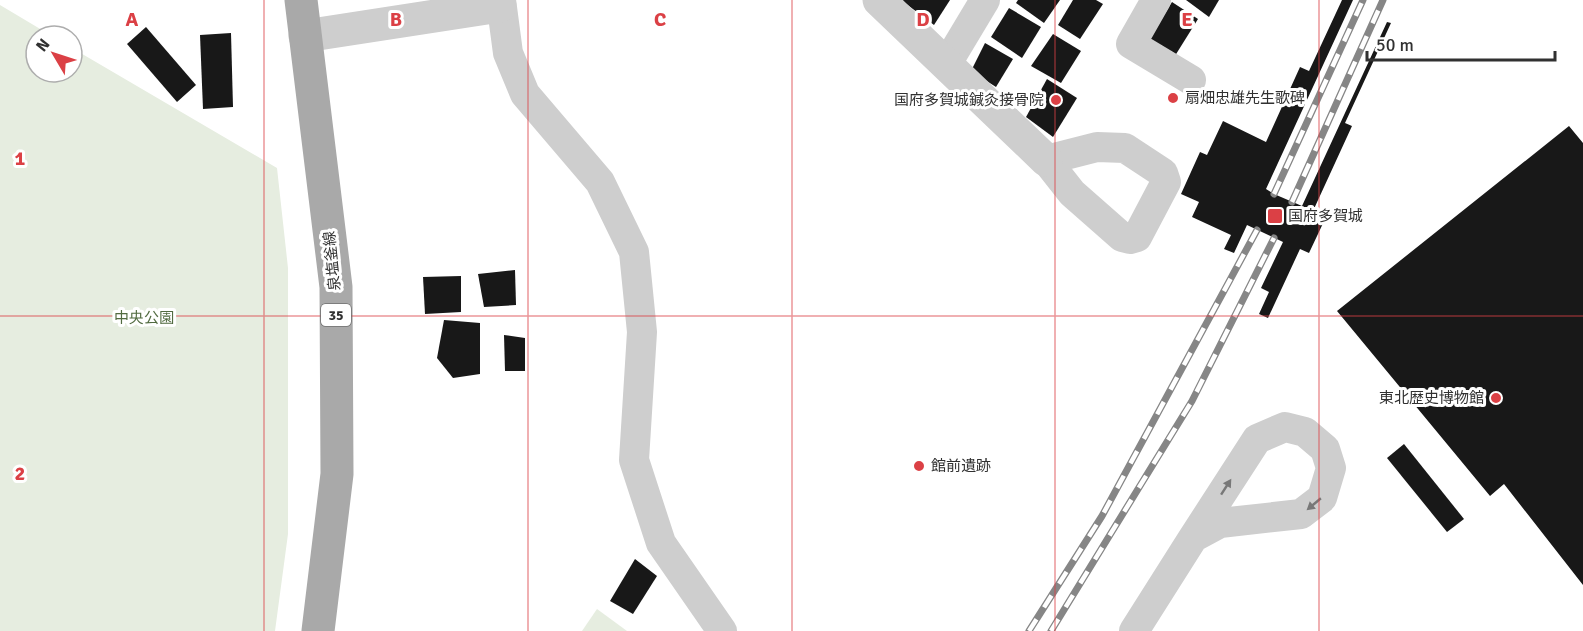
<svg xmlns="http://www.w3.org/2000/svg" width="1583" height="631" viewBox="0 0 1583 631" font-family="Signika,'Noto Sans JP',sans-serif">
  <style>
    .green { fill: #e6ede0 }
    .building { fill: #181818 }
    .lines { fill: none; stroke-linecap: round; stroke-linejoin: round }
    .minor { stroke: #cecece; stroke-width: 30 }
    .tertiary { stroke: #cecece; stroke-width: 33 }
    .primary { stroke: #a9a9a9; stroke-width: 33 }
    .rail-casing { stroke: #868686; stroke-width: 7 }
    .rail { stroke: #fff; stroke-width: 4.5; stroke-dasharray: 14; stroke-linecap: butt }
    .oneway { fill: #787878 }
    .grid { fill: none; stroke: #db4045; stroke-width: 1.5; stroke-opacity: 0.55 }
    .poi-dot { fill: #db4045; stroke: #fff; stroke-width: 2 }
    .labels { text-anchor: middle; stroke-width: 6; stroke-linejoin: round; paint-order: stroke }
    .shield { fill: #fff; stroke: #6f6f6f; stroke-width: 1.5 }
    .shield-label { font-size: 14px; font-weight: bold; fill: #313131 }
    .poi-label { font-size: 15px; fill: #313131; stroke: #fff; text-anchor: start }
    .street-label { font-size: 15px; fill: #313131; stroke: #fff }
    .park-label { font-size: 15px; fill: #526b41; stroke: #fff }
    .grid-label { font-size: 20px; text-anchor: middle; font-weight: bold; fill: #db4045; stroke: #fff; stroke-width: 6; stroke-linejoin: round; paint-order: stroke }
  </style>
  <rect width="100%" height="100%" fill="#fff"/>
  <!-- green -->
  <g class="green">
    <polygon points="0,5 52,36 36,36 36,72 72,72 72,48 277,168 288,268 288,534 275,631 0,631"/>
    <polygon points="597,609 627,631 582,631"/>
  </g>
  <!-- building -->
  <g class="building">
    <polygon points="901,0 950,0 934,25"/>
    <polygon points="1018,0 1060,0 1044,23 1016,3"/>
    <polygon points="1073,0 1096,0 1103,4 1080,39 1058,25"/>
    <polygon points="1186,0 1219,0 1209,17"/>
    <polygon points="1342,0 1353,0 1266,189 1274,194 1302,206 1387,22 1391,23 1345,123 1352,126 1313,211 1326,217 1309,253 1300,249 1268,318 1259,314 1269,292 1261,288 1283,242 1247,225 1234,253 1224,249 1231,235 1192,217 1199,202 1181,194 1200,152 1207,155 1223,121 1266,142 1300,67 1309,71"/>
    <polygon points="1172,2 1198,19 1173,59 1147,43"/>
    <polygon points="1009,8 1041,27 1022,58 991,37"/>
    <polygon points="146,27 196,85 177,102 127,44"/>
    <polygon points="231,33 233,107 203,109 200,35"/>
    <polygon points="1053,34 1081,51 1061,83 1031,66"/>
    <polygon points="985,43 1013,59 996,87 971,71"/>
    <polygon points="1047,79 1077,98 1053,137 1026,117"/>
    <polygon points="1569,126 1583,143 1583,585 1504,484 1490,496 1337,311"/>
    <polygon points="515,270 516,305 484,307 478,274"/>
    <polygon points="461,276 461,312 425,314 423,277"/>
    <polygon points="444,320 480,323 480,374 453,378 437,358"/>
    <polygon points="504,335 525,338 525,371 505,371"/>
    <polygon points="1404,444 1464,519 1447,532 1387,458"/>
    <polygon points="635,559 657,576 633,614 610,601"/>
  </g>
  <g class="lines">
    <!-- minor -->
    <g class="minor">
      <polyline points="501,0 508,53 525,94 600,182 634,252 642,332 634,460 661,543 722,631"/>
      <polyline points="1156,0 1131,44 1191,80"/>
      <polyline points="946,65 985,0"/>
      <polygon points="1097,147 1125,148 1163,173 1166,182 1137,237 1130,239 1122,237 1072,193 1046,160"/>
      <polyline points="1134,631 1191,541 1257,439 1285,427 1305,432 1325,449 1331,468 1322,498 1301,514 1220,523 1194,537"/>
    </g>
    <!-- tertiary -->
    <g class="tertiary">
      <polyline points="879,0 1046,160"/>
      <polyline points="305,36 500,6"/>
    </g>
    <!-- primary -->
    <polyline class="primary" points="301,0 336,287 337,474 318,631"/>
    <!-- rail casing -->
    <g class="rail-casing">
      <g id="rail">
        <polyline points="1274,194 1363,0"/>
        <polyline points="1292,202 1383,0"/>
        <polyline points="1029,631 1102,516 1257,230"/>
        <polyline points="1051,631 1192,401 1274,238"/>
      </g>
    </g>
    <!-- rail -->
    <use href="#rail" class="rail"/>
  </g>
  <!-- one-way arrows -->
  <defs><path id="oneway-solid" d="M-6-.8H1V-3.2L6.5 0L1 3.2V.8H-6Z" transform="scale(1.5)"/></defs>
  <g class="oneway">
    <use href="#oneway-solid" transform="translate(1226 487) rotate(-57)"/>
    <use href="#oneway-solid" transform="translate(1314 504) rotate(140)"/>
  </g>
  <!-- grid -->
  <path class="grid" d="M264 0V631M528 0V631M792 0V631M1055 0V631M1319 0V631M0 316H1583"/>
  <!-- markers -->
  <g class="poi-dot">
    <circle cx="1173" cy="98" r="6"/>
    <circle cx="1056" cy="100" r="6"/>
    <rect x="1267" y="208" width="16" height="16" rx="3"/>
    <circle cx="1496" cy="398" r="6"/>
    <circle cx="919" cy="466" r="6"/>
  </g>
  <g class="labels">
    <!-- shield labels -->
    <rect class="shield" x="321" y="304" width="30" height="22" rx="4.5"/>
    <g class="shield-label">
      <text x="336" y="320">35</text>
    </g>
    <!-- poi labels -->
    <g class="poi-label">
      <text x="1185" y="103">扇畑忠雄先生歌碑</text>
      <text x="1044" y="105" text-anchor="end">国府多賀城鍼灸接骨院</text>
      <text x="1288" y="221">国府多賀城</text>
      <text x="1484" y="403" text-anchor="end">東北歴史博物館</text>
      <text x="931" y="471">館前遺跡</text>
    </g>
    <!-- street labels -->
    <g class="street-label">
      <text transform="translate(332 261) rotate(-96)" y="5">泉塩釜線</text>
    </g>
    <!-- park labels -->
    <g class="park-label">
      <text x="144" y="323">中央公園</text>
    </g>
  </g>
  <g class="grid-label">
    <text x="132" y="26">A</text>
    <text x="396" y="26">B</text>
    <text x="660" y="26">C</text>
    <text x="923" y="26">D</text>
    <text x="1187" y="26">E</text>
    <text x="20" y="165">1</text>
    <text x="20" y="480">2</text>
  </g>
  <!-- north arrow -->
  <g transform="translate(54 54) rotate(309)"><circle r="28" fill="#ffffff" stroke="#adadad" stroke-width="1.5"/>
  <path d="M0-4.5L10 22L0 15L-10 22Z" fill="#db4045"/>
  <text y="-9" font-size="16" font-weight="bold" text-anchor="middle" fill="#313131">N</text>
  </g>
  <!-- scale -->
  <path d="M1367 51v9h188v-9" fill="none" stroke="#313131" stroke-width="3"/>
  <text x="1376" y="51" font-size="18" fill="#313131" stroke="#ffffff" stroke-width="4.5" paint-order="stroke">50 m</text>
</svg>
